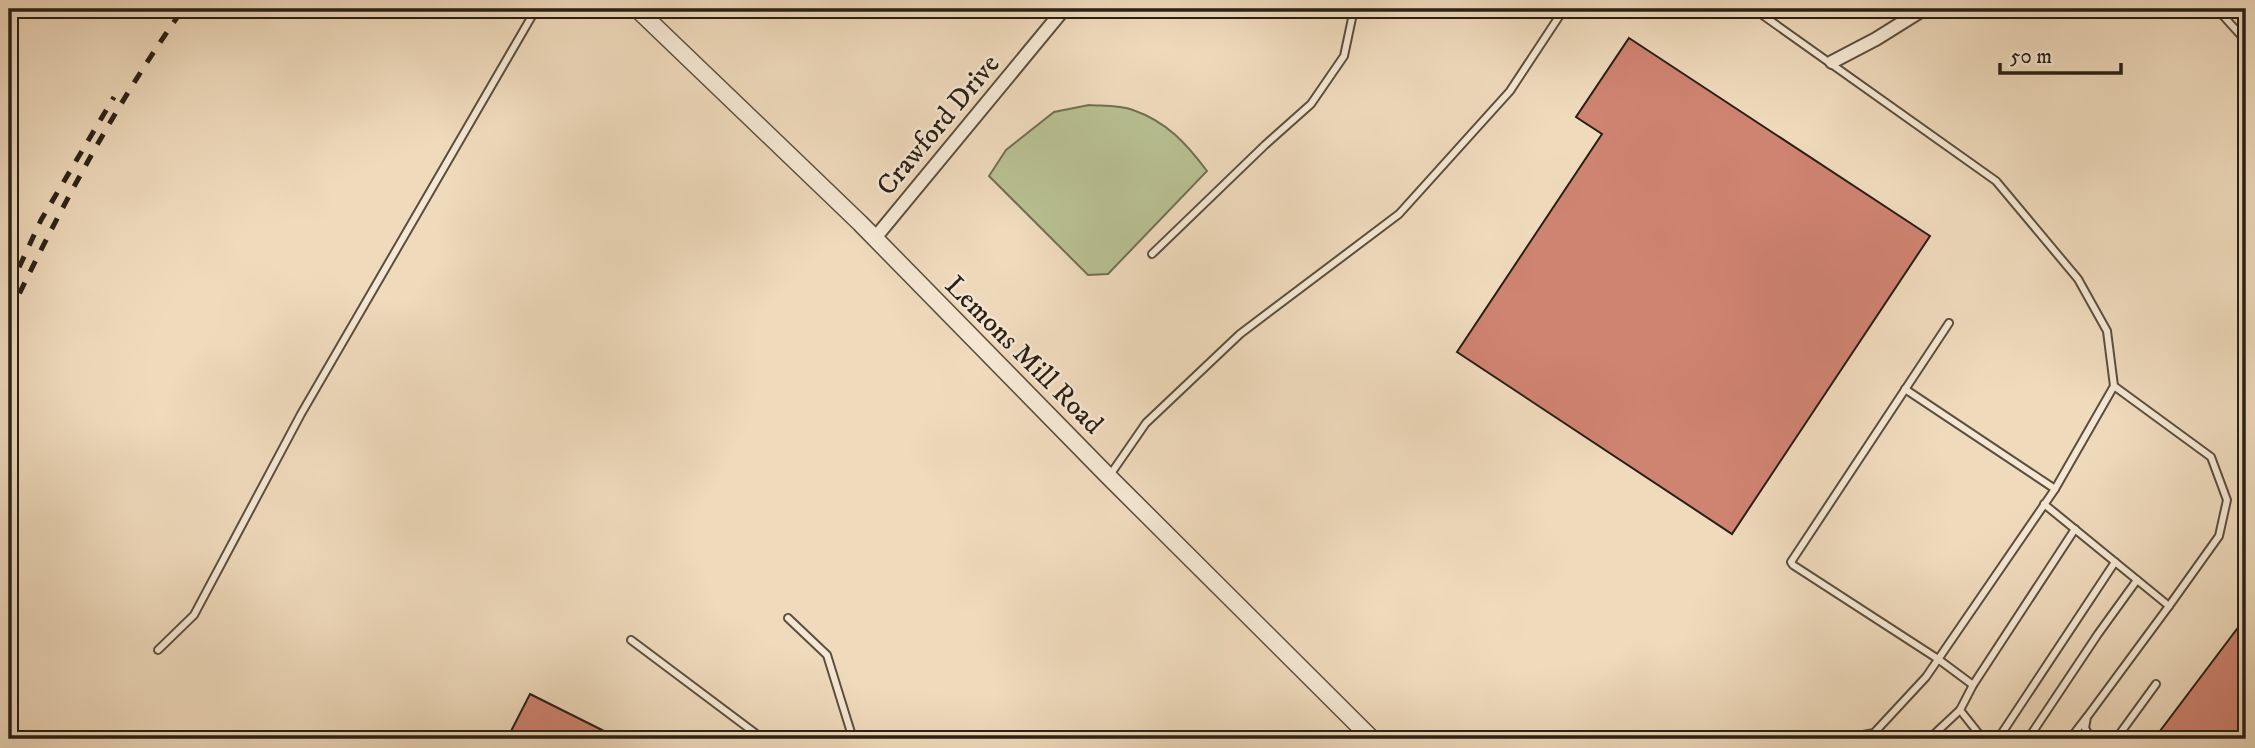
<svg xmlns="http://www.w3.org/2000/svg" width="2255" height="748" viewBox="0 0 2255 748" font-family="'IM FELL DW Pica',serif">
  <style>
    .green { fill: #b8c092; stroke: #717053; stroke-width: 2 }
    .building { fill: #cf8371; stroke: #2a1f14; stroke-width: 2 }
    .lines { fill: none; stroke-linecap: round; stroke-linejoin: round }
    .service-casing { stroke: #5b4e3e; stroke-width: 10 }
    .minor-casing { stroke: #5b4e3e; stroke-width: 16 }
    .tertiary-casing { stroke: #5b4e3e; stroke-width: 19 }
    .service { stroke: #f5e7d3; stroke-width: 6 }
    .minor { stroke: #f5e7d3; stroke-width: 12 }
    .tertiary { stroke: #f5e7d3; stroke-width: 16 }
    .rail { stroke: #2a1f14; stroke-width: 5; stroke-dasharray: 12 12; stroke-linecap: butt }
    .labels { text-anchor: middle; stroke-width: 5; stroke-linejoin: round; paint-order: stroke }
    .street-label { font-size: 28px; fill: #2a1f14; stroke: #f5e7d3 }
  </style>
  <rect width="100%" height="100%" fill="#efdabc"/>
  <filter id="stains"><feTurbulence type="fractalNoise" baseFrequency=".00286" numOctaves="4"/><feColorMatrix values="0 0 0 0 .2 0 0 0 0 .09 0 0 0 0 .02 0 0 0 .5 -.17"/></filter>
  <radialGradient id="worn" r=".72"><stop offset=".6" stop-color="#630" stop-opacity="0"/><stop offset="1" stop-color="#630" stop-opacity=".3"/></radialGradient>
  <!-- green -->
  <path class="green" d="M1089 105C1103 106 1120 105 1133 110 1167 122 1186 143 1207 171L1108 274 1088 275 989 176 1006 150 1054 112Z"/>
  <!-- building -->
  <g class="building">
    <polygon points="1629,38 1930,236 1732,534 1457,352 1602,134 1576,117"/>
    <polygon points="2246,617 2246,739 2154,739"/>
    <polygon points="530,694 620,739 507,739"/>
  </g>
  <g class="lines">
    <!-- service casing -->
    <g class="service-casing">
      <g id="service">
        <polyline points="1754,9 1996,181 2078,279 2107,331 2114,386 2055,489 1926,677 1874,733 1842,739"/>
        <polyline points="2217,9 2246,41"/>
        <polyline points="1152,254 1265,145 1311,104 1344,56 1354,9"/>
        <polyline points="1949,323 1791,562 1793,565 1938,659 1973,685 2075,529"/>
        <polyline points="2114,386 2211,457 2227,500 2219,536 2169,606"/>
        <polyline points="1905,389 2055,489"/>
        <polyline points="1110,475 1146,423 1240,334 1399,214 1510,91 1564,9"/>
        <polyline points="2044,504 2169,606 2087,717 2085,728 2091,739"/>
        <polyline points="788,618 827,655 853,739"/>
        <polyline points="631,640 763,739"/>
        <polyline points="158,650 194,615 301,414 536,9"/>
        <polyline points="1960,710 1983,739"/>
        <polyline points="1929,739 1960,710 1973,685"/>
        <polyline points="1998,739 2115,562"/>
        <polyline points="2028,739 2098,634 2137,580"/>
        <polyline points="2070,739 2086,718"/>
        <polyline points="2116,739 2156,684"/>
      </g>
    </g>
    <!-- minor casing -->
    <g class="minor-casing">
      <g id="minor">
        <polyline points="1832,62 1876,39 1924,9"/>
        <polyline points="875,238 1064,9"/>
      </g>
    </g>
    <!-- tertiary casing -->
    <g class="tertiary-casing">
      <polyline id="tertiary" points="637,9 860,223 1109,477 1372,739"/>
    </g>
    <!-- service -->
    <use href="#service" class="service"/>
    <!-- minor -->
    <use href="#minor" class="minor"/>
    <!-- tertiary -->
    <use href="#tertiary" class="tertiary"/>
    <!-- rail -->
    <g class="rail">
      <polyline points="9,289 41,220 114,97"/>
      <path d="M9 315C60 209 115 105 183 9"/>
    </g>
  </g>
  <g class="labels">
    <!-- street labels -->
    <g class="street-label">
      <text transform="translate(937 124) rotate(-50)" y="10">Crawford Drive</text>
      <text transform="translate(1025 354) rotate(45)" y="10">Lemons Mill Road</text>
    </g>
  </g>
  <!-- margin -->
  <rect width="2255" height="748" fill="none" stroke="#efdabc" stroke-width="35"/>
  <rect x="10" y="10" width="2234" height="727" fill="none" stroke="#2a1f14" stroke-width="3.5"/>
  <rect x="18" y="18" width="2220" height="713" fill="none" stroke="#2a1f14" stroke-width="2"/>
  <!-- scale -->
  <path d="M2000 63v10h121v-10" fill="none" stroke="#2a1f14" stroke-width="3.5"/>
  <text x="2010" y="63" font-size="21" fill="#2a1f14" stroke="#f5e7d3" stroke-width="5" paint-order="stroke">50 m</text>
  <rect width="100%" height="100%" filter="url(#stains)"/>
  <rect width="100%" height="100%" fill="url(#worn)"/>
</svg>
